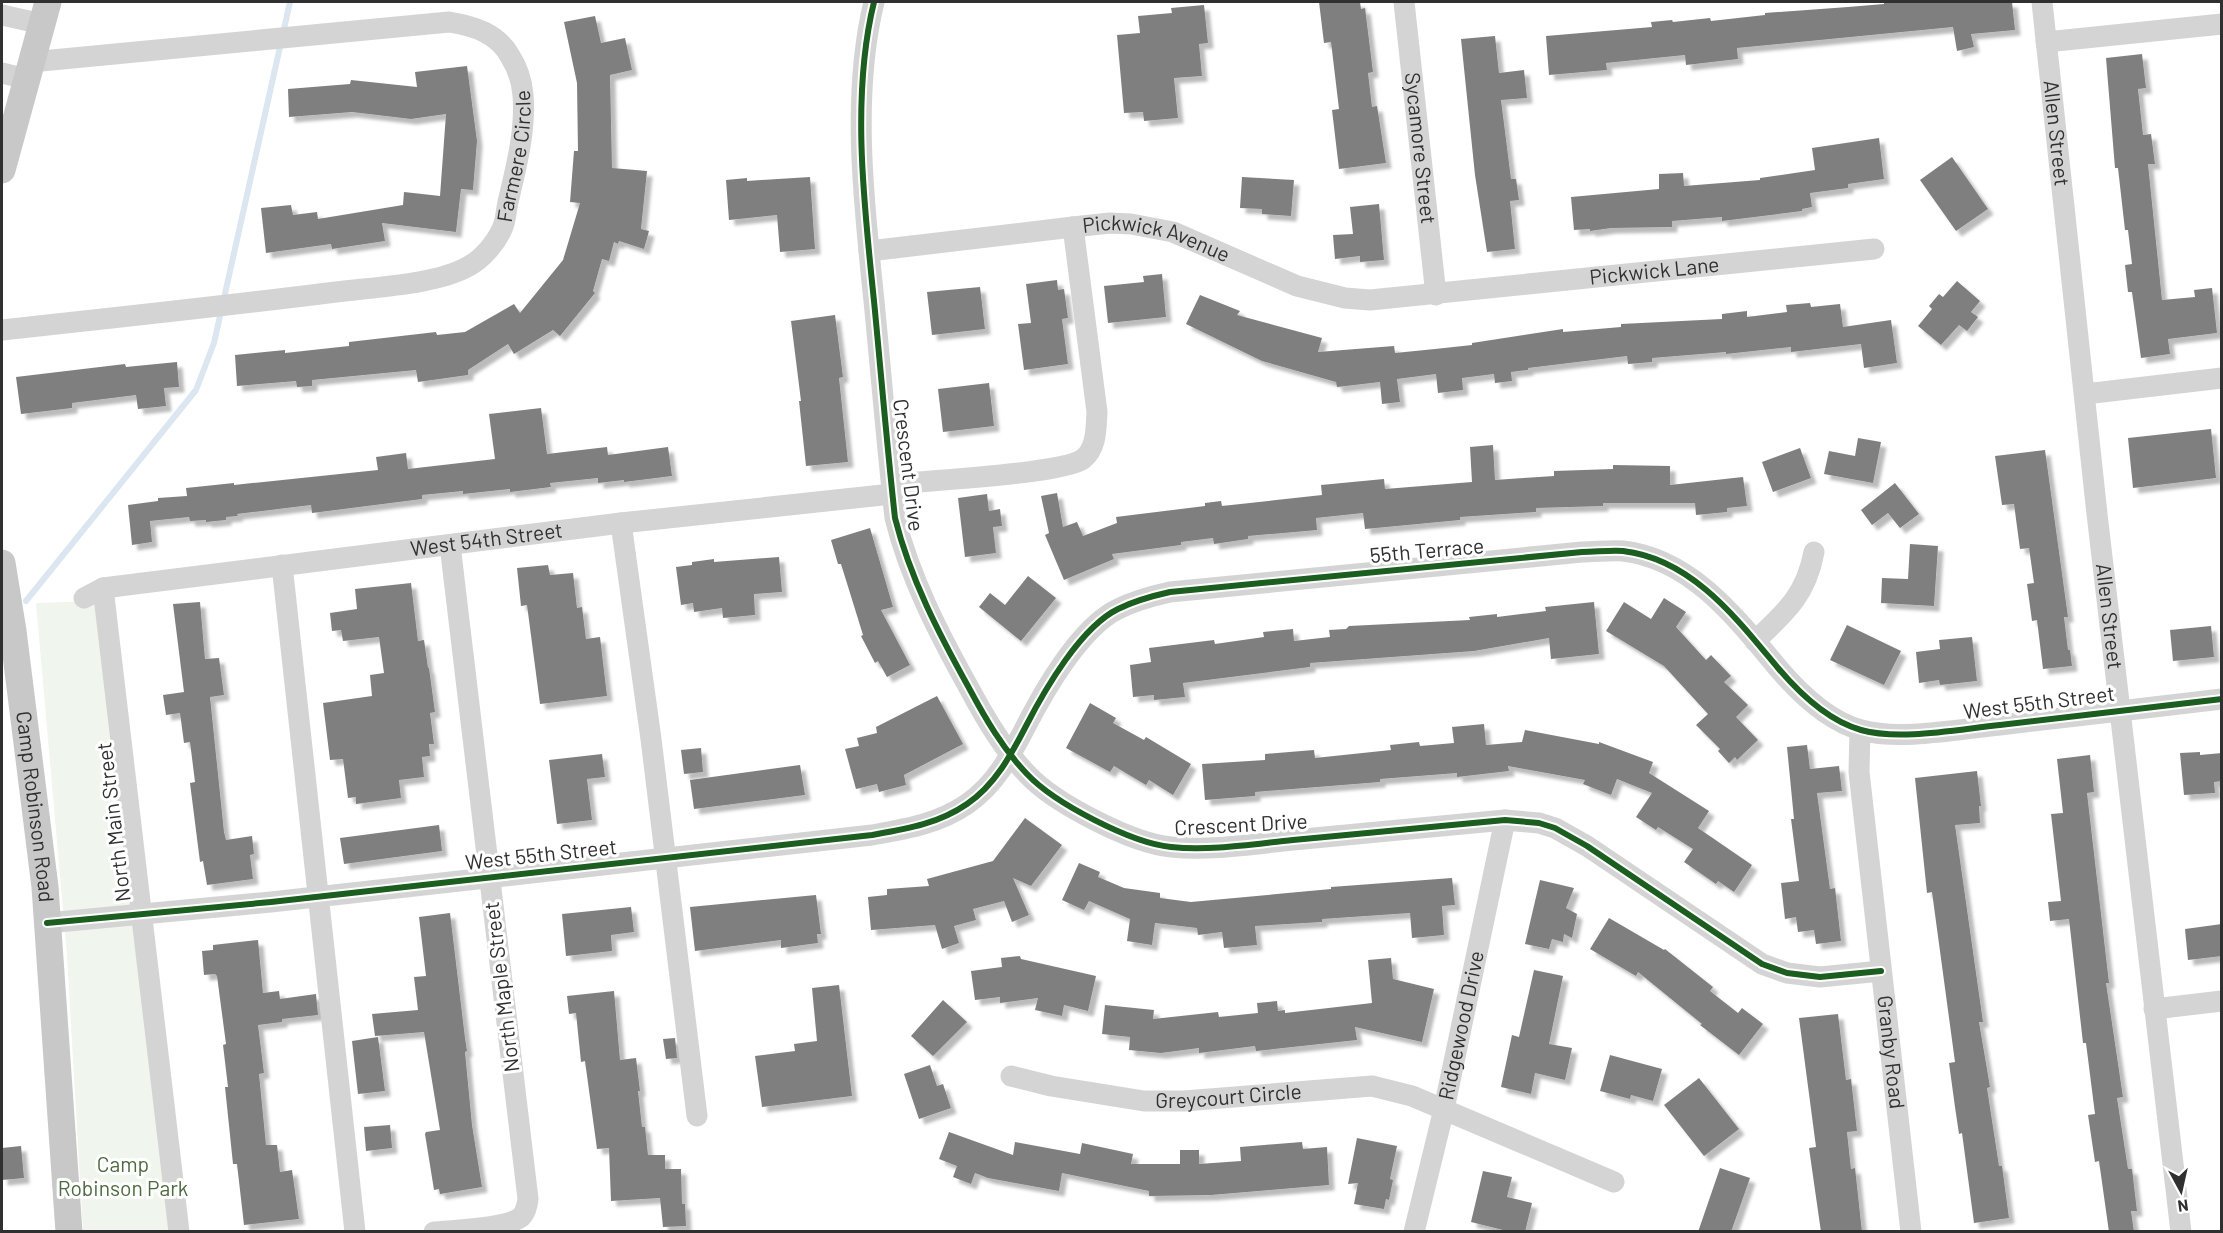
<svg xmlns="http://www.w3.org/2000/svg" width="2223" height="1233" viewBox="0 0 2223 1233" font-family="Barlow,sans-serif">
  <style>
    .green { fill: #f0f5ed }
    .lines { fill: none; stroke-linecap: round; stroke-linejoin: round }
    .stream { stroke: #dbe6f0; stroke-width: 6 }
    .building { fill: #7f7f7f; filter: url(#shadow) }
    .minor { stroke: #d4d4d4; stroke-width: 21 }
    .major { stroke: #c8c8c8; stroke-width: 27 }
    .cycleway-casing { stroke: #fff; stroke-width: 10 }
    .cycleway { stroke: #1b5e20; stroke-width: 6 }
    .labels { text-anchor: middle; stroke-width: 6; stroke-linejoin: round; paint-order: stroke }
    .street-label { font-size: 21px; fill: #303030; stroke: #fff }
    .park-label { font-size: 21px; fill: #4d693f; stroke: #fff }
  </style>
  <defs>
    <filter id="shadow"><feDropShadow dx="5.5" dy="5.5" stdDeviation="1.5" flood-color="#0004"/></filter>
  </defs>
  <rect width="100%" height="100%" fill="#fff"/>
  <!-- green -->
  <polygon class="green" points="99,601 172,1231 83,1231 67,955 36,603"/>
  <g class="lines">
    <!-- stream -->
    <polyline class="stream" points="26,601 196,390 214,343 290,2"/>
  </g>
  <!-- building -->
  <g class="building">
    <polygon points="1319,2 1360,2 1361,9 1365,8 1373,72 1368,73 1372,107 1377,106 1386,163 1339,169 1332,110 1339,109 1331,42 1324,43"/>
    <polygon points="1884,2 2012,2 2015,30 1971,34 1974,47 1957,51 1953,27 1737,48 1738,59 1686,65 1685,55 1606,63 1607,70 1549,75 1546,36 1652,27 1651,22 1672,20 1673,22 1710,18 1711,21 1765,15 1765,13 1848,7 1884,4"/>
    <polygon points="1204,5 1208,43 1199,44 1202,76 1174,78 1178,118 1144,121 1143,112 1124,113 1117,35 1140,33 1138,16 1172,13 1171,8"/>
    <polygon points="595,16 601,43 625,38 632,70 610,75 612,168 647,171 641,229 649,231 644,249 619,241 618,244 614,242 609,261 602,259 593,291 595,293 560,336 553,330 514,354 508,344 468,370 468,375 418,382 416,370 312,380 312,386 297,387 296,381 237,386 235,355 285,350 285,353 349,346 349,342 436,332 437,335 465,332 514,304 520,313 563,260 580,203 570,202 574,151 578,151 577,83 564,22"/>
    <polygon points="1495,36 1499,73 1524,70 1527,98 1501,100 1511,179 1516,179 1519,200 1510,201 1515,249 1487,252 1475,175 1461,39"/>
    <polygon points="2142,54 2146,88 2138,89 2143,135 2151,134 2155,164 2148,164 2162,300 2195,297 2194,290 2212,288 2217,333 2168,339 2170,354 2141,358 2132,292 2128,292 2125,265 2132,264 2128,230 2125,230 2118,168 2115,168 2106,58"/>
    <polygon points="467,66 477,141 473,190 461,189 456,232 382,223 385,241 332,249 331,244 266,253 261,208 291,205 293,215 317,212 318,219 403,205 404,192 440,196 446,114 411,119 352,112 289,117 288,89 350,84 351,80 417,87 415,72"/>
    <polygon points="1879,138 1884,179 1848,184 1848,188 1810,193 1812,207 1802,209 1802,211 1722,221 1722,217 1672,221 1672,227 1611,228 1590,231 1590,229 1574,230 1571,197 1659,189 1659,174 1683,173 1684,186 1760,180 1760,178 1815,170 1812,148"/>
    <polygon points="1952,157 1988,209 1956,231 1920,180"/>
    <polygon points="810,177 815,249 780,252 777,215 729,220 726,180 747,178 747,181"/>
    <polygon points="1242,177 1294,180 1291,216 1262,214 1262,209 1240,208"/>
    <polygon points="1379,204 1384,260 1360,262 1360,256 1335,259 1333,235 1353,234 1350,207"/>
    <polygon points="1162,274 1166,317 1108,323 1104,286 1144,282 1143,276"/>
    <polygon points="1057,280 1058,290 1064,289 1068,318 1062,319 1068,364 1024,370 1018,324 1031,323 1026,284"/>
    <polygon points="1957,281 1980,301 1971,312 1978,317 1967,331 1959,325 1941,345 1918,326 1932,309 1929,306 1939,294 1943,297"/>
    <polygon points="980,287 985,329 932,335 927,292"/>
    <polygon points="1200,295 1240,311 1237,315 1322,338 1318,352 1394,346 1395,353 1435,349 1472,345 1472,343 1563,329 1563,332 1621,327 1621,324 1722,319 1722,314 1747,311 1747,317 1787,312 1786,305 1810,303 1811,307 1840,304 1843,327 1891,320 1897,363 1864,368 1861,344 1791,352 1791,347 1726,354 1726,352 1652,358 1652,362 1628,364 1627,356 1528,368 1528,370 1511,372 1512,381 1495,383 1494,374 1462,378 1463,390 1438,393 1436,374 1397,379 1400,402 1382,404 1380,382 1337,387 1336,382 1262,361 1186,324"/>
    <polygon points="835,315 843,377 839,378 848,462 806,466 799,401 801,401 791,321"/>
    <polygon points="177,362 179,387 164,388 166,406 138,409 136,395 72,403 72,408 21,414 16,377 125,364 126,367"/>
    <polygon points="989,383 994,426 943,432 938,389"/>
    <polygon points="541,408 547,454 607,447 608,455 668,447 672,476 624,482 624,480 598,483 598,478 550,483 551,487 510,492 510,489 463,494 463,491 422,495 422,499 312,513 311,505 237,514 238,516 226,517 226,520 206,522 206,520 190,521 189,517 150,521 152,542 132,545 128,505 158,501 158,498 187,496 186,488 234,483 234,485 378,470 376,457 406,453 408,469 495,459 489,414"/>
    <polygon points="2211,429 2216,478 2133,488 2128,438"/>
    <polygon points="1858,438 1881,442 1873,483 1824,474 1829,451 1855,456"/>
    <polygon points="1493,445 1495,480 1554,476 1554,471 1613,469 1613,465 1670,466 1670,485 1743,477 1747,506 1727,508 1727,512 1696,515 1695,503 1603,503 1603,506 1536,508 1536,512 1460,517 1460,520 1365,529 1363,513 1316,518 1317,530 1248,536 1248,539 1214,544 1213,538 1181,542 1181,545 1112,554 1114,559 1064,580 1045,535 1049,533 1041,496 1057,493 1063,527 1077,522 1083,536 1117,523 1116,517 1205,506 1205,503 1221,501 1222,506 1322,495 1321,485 1384,479 1385,489 1472,482 1470,447"/>
    <polygon points="1800,448 1811,478 1773,492 1762,462"/>
    <polygon points="2045,450 2068,617 2064,617 2068,650 2070,650 2072,666 2043,669 2037,620 2032,621 2027,584 2034,583 2029,548 2020,549 2014,504 2002,505 1995,456"/>
    <polygon points="1895,483 1919,514 1900,528 1888,513 1872,525 1861,510"/>
    <polygon points="987,494 989,511 1000,509 1002,526 993,527 996,553 965,557 958,498"/>
    <polygon points="870,528 893,607 881,610 910,665 887,677 878,661 875,663 861,636 863,635 841,564 838,564 831,540"/>
    <polygon points="1910,544 1938,546 1934,606 1881,603 1882,578 1908,579"/>
    <polygon points="779,557 782,592 754,594 755,615 723,618 722,608 694,612 693,603 681,605 676,567 692,565 692,562 714,559 714,562"/>
    <polygon points="548,565 550,575 573,573 577,608 582,607 586,639 600,637 607,696 540,704 527,605 521,606 517,568"/>
    <polygon points="1028,576 1056,598 1021,641 979,607 990,593 1005,605"/>
    <polygon points="411,583 418,641 424,640 428,668 429,668 435,712 430,713 434,744 429,744 430,756 422,757 424,777 399,780 401,798 356,804 356,797 348,798 343,759 330,760 323,703 372,696 370,675 384,673 379,637 343,641 341,630 332,631 330,613 357,609 355,589"/>
    <polygon points="1664,598 1686,612 1676,627 1706,660 1711,655 1731,676 1724,682 1748,705 1736,717 1758,740 1737,760 1735,757 1729,763 1718,751 1720,749 1696,725 1708,714 1664,666 1606,631 1624,602 1651,619"/>
    <polygon points="200,602 205,659 219,658 224,695 210,697 224,832 226,840 252,836 254,854 250,855 253,879 207,885 203,861 200,862 190,783 195,782 190,742 184,743 180,713 166,715 163,695 184,692 173,604"/>
    <polygon points="1594,602 1599,654 1551,659 1549,638 1474,651 1310,663 1310,667 1183,683 1185,697 1154,700 1154,695 1133,697 1130,665 1151,662 1149,648 1214,640 1215,644 1264,637 1263,632 1293,629 1294,641 1330,637 1329,630 1346,629 1349,626 1470,620 1469,617 1497,614 1497,617 1546,611 1545,607"/>
    <polygon points="1847,625 1901,651 1884,685 1830,660"/>
    <polygon points="2211,626 2214,657 2173,661 2170,630"/>
    <polygon points="1972,637 1977,681 1940,685 1939,680 1919,683 1916,652 1940,649 1939,640"/>
    <polygon points="937,696 963,744 904,775 906,785 879,792 877,784 856,789 845,749 859,746 857,738 877,733 876,727"/>
    <polygon points="1090,703 1116,718 1113,723 1144,740 1146,737 1191,764 1173,795 1149,780 1146,785 1114,766 1110,772 1066,748"/>
    <polygon points="1484,724 1486,745 1522,742 1525,730 1599,744 1599,742 1653,762 1649,773 1709,811 1698,828 1752,865 1734,892 1718,881 1716,884 1684,862 1693,849 1658,827 1656,830 1636,817 1652,793 1617,779 1611,795 1583,784 1585,780 1508,766 1509,771 1457,777 1457,773 1380,779 1380,782 1255,792 1255,796 1205,800 1202,764 1265,760 1265,754 1314,750 1315,758 1391,750 1390,745 1419,742 1420,746 1454,743 1452,727"/>
    <polygon points="1807,745 1810,769 1839,766 1842,791 1817,793 1830,889 1835,888 1841,941 1816,944 1814,930 1798,932 1796,917 1785,919 1781,883 1799,881 1791,819 1794,819 1787,747"/>
    <polygon points="701,748 703,772 684,774 681,750"/>
    <polygon points="2200,752 2200,755 2222,753 2222,781 2214,782 2215,793 2184,795 2180,753"/>
    <polygon points="602,754 605,777 587,779 592,820 557,824 549,760"/>
    <polygon points="2090,755 2094,792 2087,793 2109,983 2106,983 2123,1097 2117,1098 2128,1169 2132,1169 2137,1211 2131,1211 2134,1232 2109,1232 2099,1161 2095,1162 2088,1115 2095,1114 2086,1043 2083,1043 2069,919 2050,921 2048,902 2061,901 2051,814 2063,813 2057,759"/>
    <polygon points="800,765 805,795 694,809 690,780"/>
    <polygon points="1977,771 1981,806 1979,806 1980,823 1955,825 1983,1022 1979,1022 1990,1087 1987,1088 1999,1166 2002,1166 2009,1218 1974,1223 1962,1133 1959,1134 1955,1107 1949,1063 1955,1062 1932,892 1927,893 1915,778"/>
    <polygon points="1025,818 1062,845 1031,886 1013,878 1029,915 1012,922 1004,901 973,909 976,920 954,926 959,943 942,949 935,925 871,930 868,897 887,895 887,889 929,886 927,879 993,861"/>
    <polygon points="439,825 442,851 344,864 340,838"/>
    <polygon points="1079,863 1100,872 1098,877 1124,888 1160,893 1160,898 1191,902 1331,889 1331,887 1452,878 1455,905 1442,906 1444,935 1412,938 1410,913 1322,919 1322,922 1255,926 1257,945 1224,948 1222,932 1198,935 1197,928 1155,923 1152,945 1127,941 1130,919 1089,901 1084,910 1062,900"/>
    <polygon points="1540,880 1574,888 1566,908 1577,914 1572,938 1564,934 1563,942 1552,939 1549,949 1525,944"/>
    <polygon points="816,895 821,934 817,934 818,943 781,948 781,940 695,951 690,907"/>
    <polygon points="631,907 634,932 611,935 612,951 566,956 562,914"/>
    <polygon points="450,913 465,1038 467,1051 465,1052 472,1125 482,1187 440,1194 439,1189 434,1190 425,1134 426,1132 440,1130 424,1032 375,1036 372,1014 418,1010 414,977 426,976 419,917"/>
    <polygon points="1609,918 1664,950 1665,949 1713,987 1710,991 1738,1013 1742,1008 1763,1024 1739,1055 1700,1025 1702,1024 1638,972 1636,976 1590,949"/>
    <polygon points="2222,924 2222,956 2188,960 2185,929"/>
    <polygon points="258,940 263,993 279,991 280,999 316,994 318,1015 282,1019 282,1022 258,1025 264,1073 259,1074 266,1145 277,1145 280,1172 292,1170 299,1219 244,1225 237,1164 233,1164 225,1087 228,1087 223,1045 226,1044 217,976 215,974 204,975 202,951 213,950 213,945"/>
    <polygon points="1020,956 1021,959 1096,976 1088,1011 1064,1005 1062,1016 1035,1010 1038,998 1000,1003 1000,997 975,1000 971,971 1002,967 1001,958"/>
    <polygon points="1391,958 1393,979 1434,989 1422,1042 1355,1027 1357,1040 1256,1051 1255,1046 1199,1053 1199,1048 1161,1053 1129,1050 1130,1037 1102,1034 1105,1005 1154,1010 1153,1019 1218,1012 1219,1017 1258,1013 1257,1003 1277,1001 1278,1011 1285,1010 1285,1013 1372,1003 1368,960"/>
    <polygon points="1534,970 1563,976 1549,1044 1572,1048 1565,1080 1535,1073 1531,1094 1501,1087 1512,1035 1519,1037"/>
    <polygon points="839,985 852,1096 762,1107 755,1056 795,1051 794,1044 817,1041 812,988"/>
    <polygon points="614,991 620,1060 636,1058 640,1091 638,1091 642,1127 645,1127 648,1155 665,1155 665,1169 681,1169 682,1204 685,1204 686,1226 663,1227 660,1198 611,1201 609,1148 597,1149 585,1061 581,1062 576,1013 569,1014 567,996"/>
    <polygon points="943,1000 967,1022 933,1056 911,1036"/>
    <polygon points="1838,1014 1846,1080 1851,1079 1857,1131 1847,1132 1851,1169 1855,1168 1862,1232 1821,1232 1809,1148 1816,1147 1799,1018"/>
    <polygon points="378,1037 385,1091 358,1094 352,1041"/>
    <polygon points="675,1038 677,1058 666,1059 663,1039"/>
    <polygon points="1610,1055 1662,1069 1653,1101 1631,1095 1630,1099 1600,1091"/>
    <polygon points="930,1065 937,1086 943,1084 951,1108 919,1119 904,1074"/>
    <polygon points="1699,1078 1739,1129 1704,1156 1664,1105"/>
    <polygon points="390,1125 392,1148 366,1151 364,1127"/>
    <polygon points="949,1132 1013,1155 1015,1142 1080,1154 1082,1143 1133,1154 1131,1164 1180,1164 1180,1150 1199,1150 1199,1164 1241,1161 1240,1147 1302,1142 1303,1149 1327,1147 1329,1185 1211,1195 1149,1196 1149,1191 1062,1173 1059,1191 988,1178 975,1173 971,1184 953,1177 957,1166 939,1159"/>
    <polygon points="1357,1138 1397,1146 1390,1179 1393,1180 1389,1200 1386,1199 1384,1209 1354,1204 1358,1183 1348,1184"/>
    <polygon points="21,1146 24,1178 2,1180 2,1148"/>
    <polygon points="1720,1168 1750,1178 1731,1232 1698,1232"/>
    <polygon points="1483,1171 1512,1177 1507,1197 1532,1203 1525,1232 1511,1232 1471,1222"/>
  </g>
  <g class="lines">
    <!-- minor -->
    <g class="minor">
      <path d="M874 2C851 96 864 204 874 301 881 373 887 446 895 518 910 578 939 634 969 688 985 718 1003 749 1027 774 1054 803 1131 843 1171 847 1211 851 1253 844 1293 840 1363 833 1434 827 1505 820L1539 823 1555 828 1587 846 1762 964 1787 973 1820 977 1881 971"/>
      <path id="s1" d="M1404 2 1436 295"/>
      <path id="s2" d="M2042 2 2097 514 2181 1232"/>
      <polyline points="2,15 42,24"/>
      <polyline points="2046,42 2222,24"/>
      <polyline points="2,73 26,79"/>
      <path id="s3" d="M869 251 1073 227 1110 223 1131 224 1173 232 1297 286 1345 298 1370 300 1874 249"/>
      <path id="s4" d="M2 330C113 318 225 306 336 292 374 287 436 285 469 266 482 259 496 243 502 229 506 221 506 211 508 202 516 168 526 130 523 95 522 82 517 67 510 56 497 33 474 26 449 22L31 62"/>
      <polyline points="2085,394 2222,378"/>
      <path d="M892 484C924 481 1063 474 1083 459 1097 448 1096 428 1097 412L1073 227"/>
      <polyline points="621,523 651,739 697,1116"/>
      <polyline points="282,565 355,1232"/>
      <polyline points="103,588 179,1232"/>
      <path id="s5" d="M84 598 103 588 621 523 892 494"/>
      <path d="M1755 641C1786 612 1806 595 1814 552"/>
      <path id="s6" d="M1860 730 1859 772 1911 1232"/>
      <path d="M47 923 271 902 872 835C906 829 938 824 967 804 995 785 1011 755 1026 726 1045 689 1081 627 1118 609 1134 601 1152 596 1170 592L1582 552C1596 552 1610 550 1623 551 1692 559 1737 619 1778 668 1800 694 1828 721 1861 730 1900 741 1959 729 2000 725 2074 716 2148 708 2222 699"/>
      <polyline points="2154,1009 2222,1001"/>
      <path id="s7" d="M1011 1076 1051 1086 1144 1101H1184L1372 1086 1412 1096 1614 1182"/>
      <path d="M434 1232C454 1230 506 1229 521 1217 526 1212 527 1206 528 1199L450 545"/>
      <path id="s8" d="M1414 1232 1444 1109 1505 820"/>
    </g>
    <!-- major -->
    <g class="major">
      <polyline points="2,170 48,2"/>
      <path id="s9" d="M2 563 13 631 45 887 69 1232"/>
    </g>
    <!-- cycleway casing -->
    <g class="cycleway-casing">
      <g id="cycleway">
        <path d="M874 2C851 96 864 204 874 301 881 373 887 446 895 518 910 578 939 634 969 688 985 718 1003 749 1027 774 1054 803 1131 843 1171 847 1211 851 1253 844 1293 840 1363 833 1434 827 1505 820L1539 823 1555 828 1587 846 1762 964 1787 973 1820 977 1881 971"/>
        <path d="M47 923 271 902 872 835C906 829 938 824 967 804 995 785 1011 755 1026 726 1045 689 1081 627 1118 609 1134 601 1152 596 1170 592L1582 552C1596 552 1610 550 1623 551 1692 559 1737 619 1778 668 1800 694 1828 721 1861 730 1900 741 1959 729 2000 725 2074 716 2148 708 2222 699"/>
      </g>
    </g>
    <!-- cycleway -->
    <use href="#cycleway" class="cycleway"/>
  </g>
  <g class="labels">
    <!-- street labels -->
    <g class="street-label">
      <text dy="7" stroke="none"><textPath href="#s2" startOffset="132">Allen Street</textPath></text>
      <text dy="7" stroke="none"><textPath href="#s1" startOffset="147">Sycamore Street</textPath></text>
      <text dy="7" stroke="none"><textPath href="#s4" startOffset="597">Farmere Circle</textPath></text>
      <text dy="7" stroke="none"><textPath href="#s3" startOffset="291">Pickwick Avenue</textPath></text>
      <text dy="7" stroke="none"><textPath href="#s3" startOffset="802">Pickwick Lane</textPath></text>
      <text transform="translate(908 465) rotate(83)" y="7">Crescent Drive</text>
      <text dy="7" stroke="none"><textPath href="#s5" startOffset="408">West 54th Street</textPath></text>
      <text transform="translate(1427 551) rotate(-5)" y="7">55th Terrace</text>
      <text dy="7" stroke="none"><textPath href="#s2" startOffset="618">Allen Street</textPath></text>
      <text transform="translate(2039 703) rotate(-7)" y="7">West 55th Street</text>
      <text dy="7" stroke="none"><textPath href="#s9" startOffset="246">Camp Robinson Road</textPath></text>
      <text transform="translate(114 822) rotate(-97)" y="7">North Main Street</text>
      <text transform="translate(1241 825) rotate(-3)" y="7">Crescent Drive</text>
      <text transform="translate(541 855) rotate(-6)" y="7">West 55th Street</text>
      <text transform="translate(502 987) rotate(-97)" y="7">North Maple Street</text>
      <text dy="7" stroke="none"><textPath href="#s8" startOffset="212">Ridgewood Drive</textPath></text>
      <text dy="7" stroke="none"><textPath href="#s6" startOffset="324">Granby Road</textPath></text>
      <text dy="7" stroke="none"><textPath href="#s7" startOffset="220">Greycourt Circle</textPath></text>
    </g>
    <!-- park labels -->
    <g class="park-label">
      <text x="123" y="1172">Camp<tspan x="123" dy="24">Robinson Park</tspan></text>
    </g>
  </g>
  <!-- border -->
  <rect width="2223" height="1233" fill="none" stroke="#303030" stroke-width="6"/>
  <!-- north arrow -->
  <g transform="translate(2181 1191) rotate(172)" stroke="#ffffff" stroke-width="4.5" paint-order="stroke">
  <path d="M0-4.5L10 22L0 15L-10 22Z" fill="#303030"/>
  <text y="-9" font-size="16" font-weight="bold" text-anchor="middle" fill="#303030">N</text>
  </g>
</svg>
